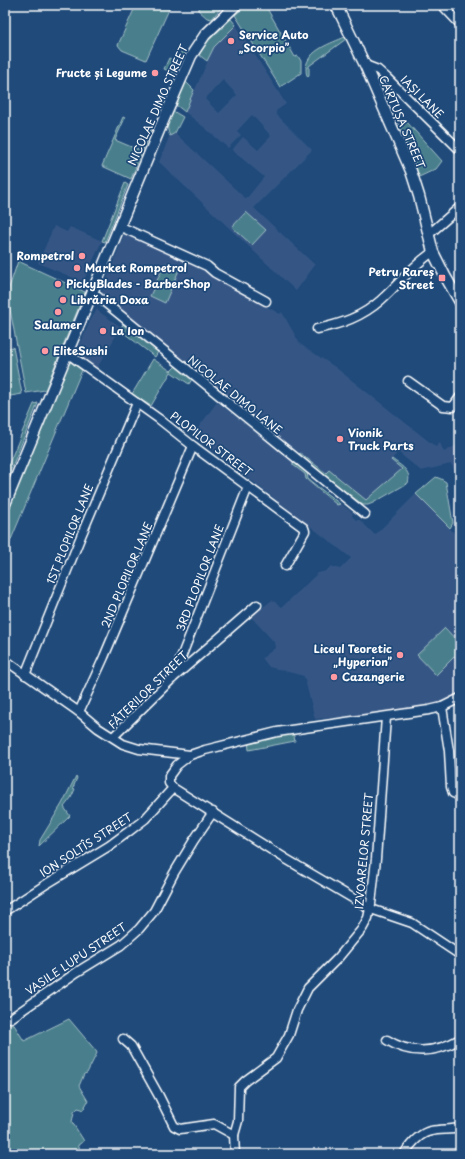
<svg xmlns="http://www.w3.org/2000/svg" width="465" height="1159" viewBox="0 0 465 1159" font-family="'Playpen Sans',sans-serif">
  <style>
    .built { fill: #355685; fill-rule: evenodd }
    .green { fill: #4a7f8c; stroke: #a4bfc6 }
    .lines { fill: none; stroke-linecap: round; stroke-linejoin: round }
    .minor-casing { stroke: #fff; stroke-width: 11 }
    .tertiary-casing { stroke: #fff; stroke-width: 13 }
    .minor { stroke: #1f4a7a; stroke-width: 8 }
    .tertiary { stroke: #1f4a7a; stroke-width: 10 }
    .poi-dot { fill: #ff9aa2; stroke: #1f4a7a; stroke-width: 1.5 }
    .labels { text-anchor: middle; stroke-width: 3.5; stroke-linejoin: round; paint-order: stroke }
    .poi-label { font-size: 11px; font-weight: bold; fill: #fff; stroke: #1f4a7a; text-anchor: start }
    .street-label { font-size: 11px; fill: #fff; stroke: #1f4a7a }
  </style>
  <rect width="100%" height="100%" fill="#1f4a7a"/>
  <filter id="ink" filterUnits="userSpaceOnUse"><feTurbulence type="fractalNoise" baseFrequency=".025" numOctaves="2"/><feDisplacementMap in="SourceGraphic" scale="8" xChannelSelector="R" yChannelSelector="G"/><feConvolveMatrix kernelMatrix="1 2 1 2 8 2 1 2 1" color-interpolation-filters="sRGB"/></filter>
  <g filter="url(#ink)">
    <!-- built -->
    <g class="built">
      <path d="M236 25 286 104 276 111V114L312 150 254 208 315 265 296 291 159 162 170 135 175 133 246 199 264 177 232 150 243 137 258 150 271 136 252 115 237 131 241 135 228 148 205 128 185 112 214 47ZM223 80 237 95 219 113 205 99Z"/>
      <polygon points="54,226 67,232 70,227 102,241 83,282 38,263"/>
      <polygon points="127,234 205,269 208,273 280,314 282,312 300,344 335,367 436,447 440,443 444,452 460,443 460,480 451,464 421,471 398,452 391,460 402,469 366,500 329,470 326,473 223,394 105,297 102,292 124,235"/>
      <polygon points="98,308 98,311 121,327 96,370 75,357 90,321"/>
      <polygon points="217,402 307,472 308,479 353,513 352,516 356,520 360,520 375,535 416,494 460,539 460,693 445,703 397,713 315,719 304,676 269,667 262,658 275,648 274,642 251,617 272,600 282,607 318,573 326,571 331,566 340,569 351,558 193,435"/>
    </g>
    <!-- green -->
    <g class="green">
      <polygon points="136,5 171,5 146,60 122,50 118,45"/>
      <polygon points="202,5 223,5 212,19 207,18 198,10"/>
      <polygon points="247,5 265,5 295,57 298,56 301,61 301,73 280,87 235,15"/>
      <polygon points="231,19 236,25 214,47 207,61 199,55 206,43"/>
      <path d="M345 37 346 39 309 66V76L308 77C306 74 306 72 306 68 307 50 332 43 345 37Z"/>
      <polygon points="182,50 186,53 176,72 174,73 164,69 169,58 177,62"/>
      <polygon points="186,82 194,90 185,112 176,105"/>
      <path d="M173 111 183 117 175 133 170 136C165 126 169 120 173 111Z"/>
      <polygon points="123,117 125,118 115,140 141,151 151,128 152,128 131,179 102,166"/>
      <polygon points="406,121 442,161 436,169 419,177 399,125"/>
      <polygon points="125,183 128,185 105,242 102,241"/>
      <polygon points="246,212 266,230 252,245 232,227"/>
      <polygon points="18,261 85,292 45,390 26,393 7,294"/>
      <polygon points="165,263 179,270 165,303 150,296"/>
      <polygon points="123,324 158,352 155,357 120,330"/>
      <polygon points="13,347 22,394 5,397 5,349"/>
      <polygon points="153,359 171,371 176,366 192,379 189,384 171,372 151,406 132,394"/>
      <polygon points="69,361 82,370 5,554 5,517"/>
      <polygon points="38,403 5,484 5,473 34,404"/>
      <path d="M300 453 326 473 329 470 366 500 402 469 391 460 392 459C401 466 412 471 408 483L373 503 368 505H363L298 455Z"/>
      <polygon points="293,461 307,472 308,479 340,504 337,505 306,479 305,474 293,465"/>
      <polygon points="436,477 441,479 446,482 452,517 453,523 450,528 416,494"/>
      <polygon points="445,628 460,644 460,651 436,675 417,655"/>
      <polygon points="293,732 295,741 249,750 248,741"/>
      <polygon points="76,776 77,778 73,788 75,789 71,798 64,807 70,816 39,846 40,840 62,804"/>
      <polygon points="5,1010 24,1041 69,1019 96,1051 97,1053 87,1073 84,1074 79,1086 88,1101 83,1110 78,1108 74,1112 72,1122 84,1141 78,1145 82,1154 5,1154"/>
    </g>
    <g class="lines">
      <!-- minor casing -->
      <g class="minor-casing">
        <g id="minor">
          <polyline points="442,5 460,24"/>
          <polyline points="365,65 378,70 387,78 460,150"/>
          <polyline points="119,226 207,266 215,273 266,301"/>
          <polyline points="428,235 460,207"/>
          <polyline points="92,292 365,514"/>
          <path d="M317 329C341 324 362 317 381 300 399 284 413 265 433 252"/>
          <polyline points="67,353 159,419 193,446 304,528 305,531 285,566"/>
          <polyline points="408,381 443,406 453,407 460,397"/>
          <polyline points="5,660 79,712 98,728 123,744 139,749 190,755"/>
          <polyline points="25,675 81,536 137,403"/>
          <polyline points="173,678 248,487"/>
          <polyline points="460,698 442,707 429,710 277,732 205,750 190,755 177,765 169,776 169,783 173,788 286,859 371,909 412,923 460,955"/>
          <polyline points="442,707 449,751 451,787 453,793 460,796"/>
          <polyline points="79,712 104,657 193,446"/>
          <polyline points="113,737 173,678 257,605"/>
          <polyline points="5,911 48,883 109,846 128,832 145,819 173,788"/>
          <polyline points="11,1018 77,972 121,945 139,929 154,911 174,873 194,840 213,812"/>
          <polyline points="123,1039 131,1046 159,1096 174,1126 180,1129 214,1124 234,1135"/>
          <path d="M387 1040C411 1055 436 1053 460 1039"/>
          <polyline points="235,1154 234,1135 238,1121 239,1087 245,1081 276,1058 289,1035 297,1010 308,988 338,958 362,929 368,918 371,904 376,859 386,717"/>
          <path d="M404 1154C410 1145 420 1133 431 1131 440 1129 450 1130 460 1128"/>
        </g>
      </g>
      <!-- tertiary casing -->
      <g class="tertiary-casing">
        <g id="tertiary">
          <polyline points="336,5 365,65 411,171 419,196 433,252 445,276 460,302"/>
          <polyline points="5,504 160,128 191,56 205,35 236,5"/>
        </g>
      </g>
      <!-- minor -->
      <use href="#minor" class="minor"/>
      <!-- tertiary -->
      <use href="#tertiary" class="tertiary"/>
    </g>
  </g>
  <!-- markers -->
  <g class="poi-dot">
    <circle cx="231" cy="41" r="4"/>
    <circle cx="155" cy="73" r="4"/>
    <circle cx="82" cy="256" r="4"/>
    <circle cx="77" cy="268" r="4"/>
    <rect x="438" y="274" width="8" height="8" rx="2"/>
    <circle cx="58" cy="284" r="4"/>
    <circle cx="63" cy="300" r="4"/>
    <circle cx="58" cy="312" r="4"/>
    <circle cx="103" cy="331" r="4"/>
    <circle cx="45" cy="351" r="4"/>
    <circle cx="340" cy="439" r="4"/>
    <circle cx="400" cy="655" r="4"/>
    <circle cx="334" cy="677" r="4"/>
  </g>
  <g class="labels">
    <!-- poi labels -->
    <g class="poi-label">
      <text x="239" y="39">Service Auto<tspan x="239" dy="13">„Scorpio”</tspan></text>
      <text x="147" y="77" text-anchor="end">Fructe și Legume</text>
      <text x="74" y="260" text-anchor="end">Rompetrol</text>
      <text x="85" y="272">Market Rompetrol</text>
      <text x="434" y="276" text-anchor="end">Petru Rareș<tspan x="434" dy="13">Street</tspan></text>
      <text x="66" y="288">PickyBlades - BarberShop</text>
      <text x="71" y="304">Librăria Doxa</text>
      <text x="58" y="329" text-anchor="middle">Salamer</text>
      <text x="111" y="335">La Ion</text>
      <text x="53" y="355">EliteSushi</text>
      <text x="348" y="437">Vionik<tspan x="348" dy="13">Truck Parts</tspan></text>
      <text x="392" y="653" text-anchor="end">Liceul Teoretic<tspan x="392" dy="13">„Hyperion”</tspan></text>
      <text x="342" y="681">Cazangerie</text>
    </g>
    <!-- street labels -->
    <g class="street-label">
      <text transform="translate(422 97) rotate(45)" y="4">IAȘI LANE</text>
      <text transform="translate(158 105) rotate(-66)" y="4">NICOLAE DIMO STREET</text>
      <text transform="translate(402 122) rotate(67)" y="4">CARTUȘA STREET</text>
      <text transform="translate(235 395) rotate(39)" y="4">NICOLAE DIMO LANE</text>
      <text transform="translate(211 444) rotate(37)" y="4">PLOPILOR STREET</text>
      <text transform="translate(70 534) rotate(-68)" y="4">1ST PLOPILOR LANE</text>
      <text transform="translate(127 575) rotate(-67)" y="4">2ND PLOPILOR LANE</text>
      <text transform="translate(200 578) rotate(-69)" y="4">3RD PLOPILOR LANE</text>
      <text transform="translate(148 690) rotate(-44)" y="4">FĂTERILOR STREET</text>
      <text transform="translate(86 845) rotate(-33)" y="4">ION SOLTÎS STREET</text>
      <text transform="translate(364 851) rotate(-85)" y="4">IZVOARELOR STREET</text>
      <text transform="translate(76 959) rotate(-34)" y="4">VASILE LUPU STREET</text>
    </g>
  </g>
  <!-- margin -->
  <rect width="465" height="1159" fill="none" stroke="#1f4a7a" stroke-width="20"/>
  <rect x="10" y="10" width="445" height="1139" fill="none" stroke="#fff" stroke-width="1.5" filter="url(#ink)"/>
</svg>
